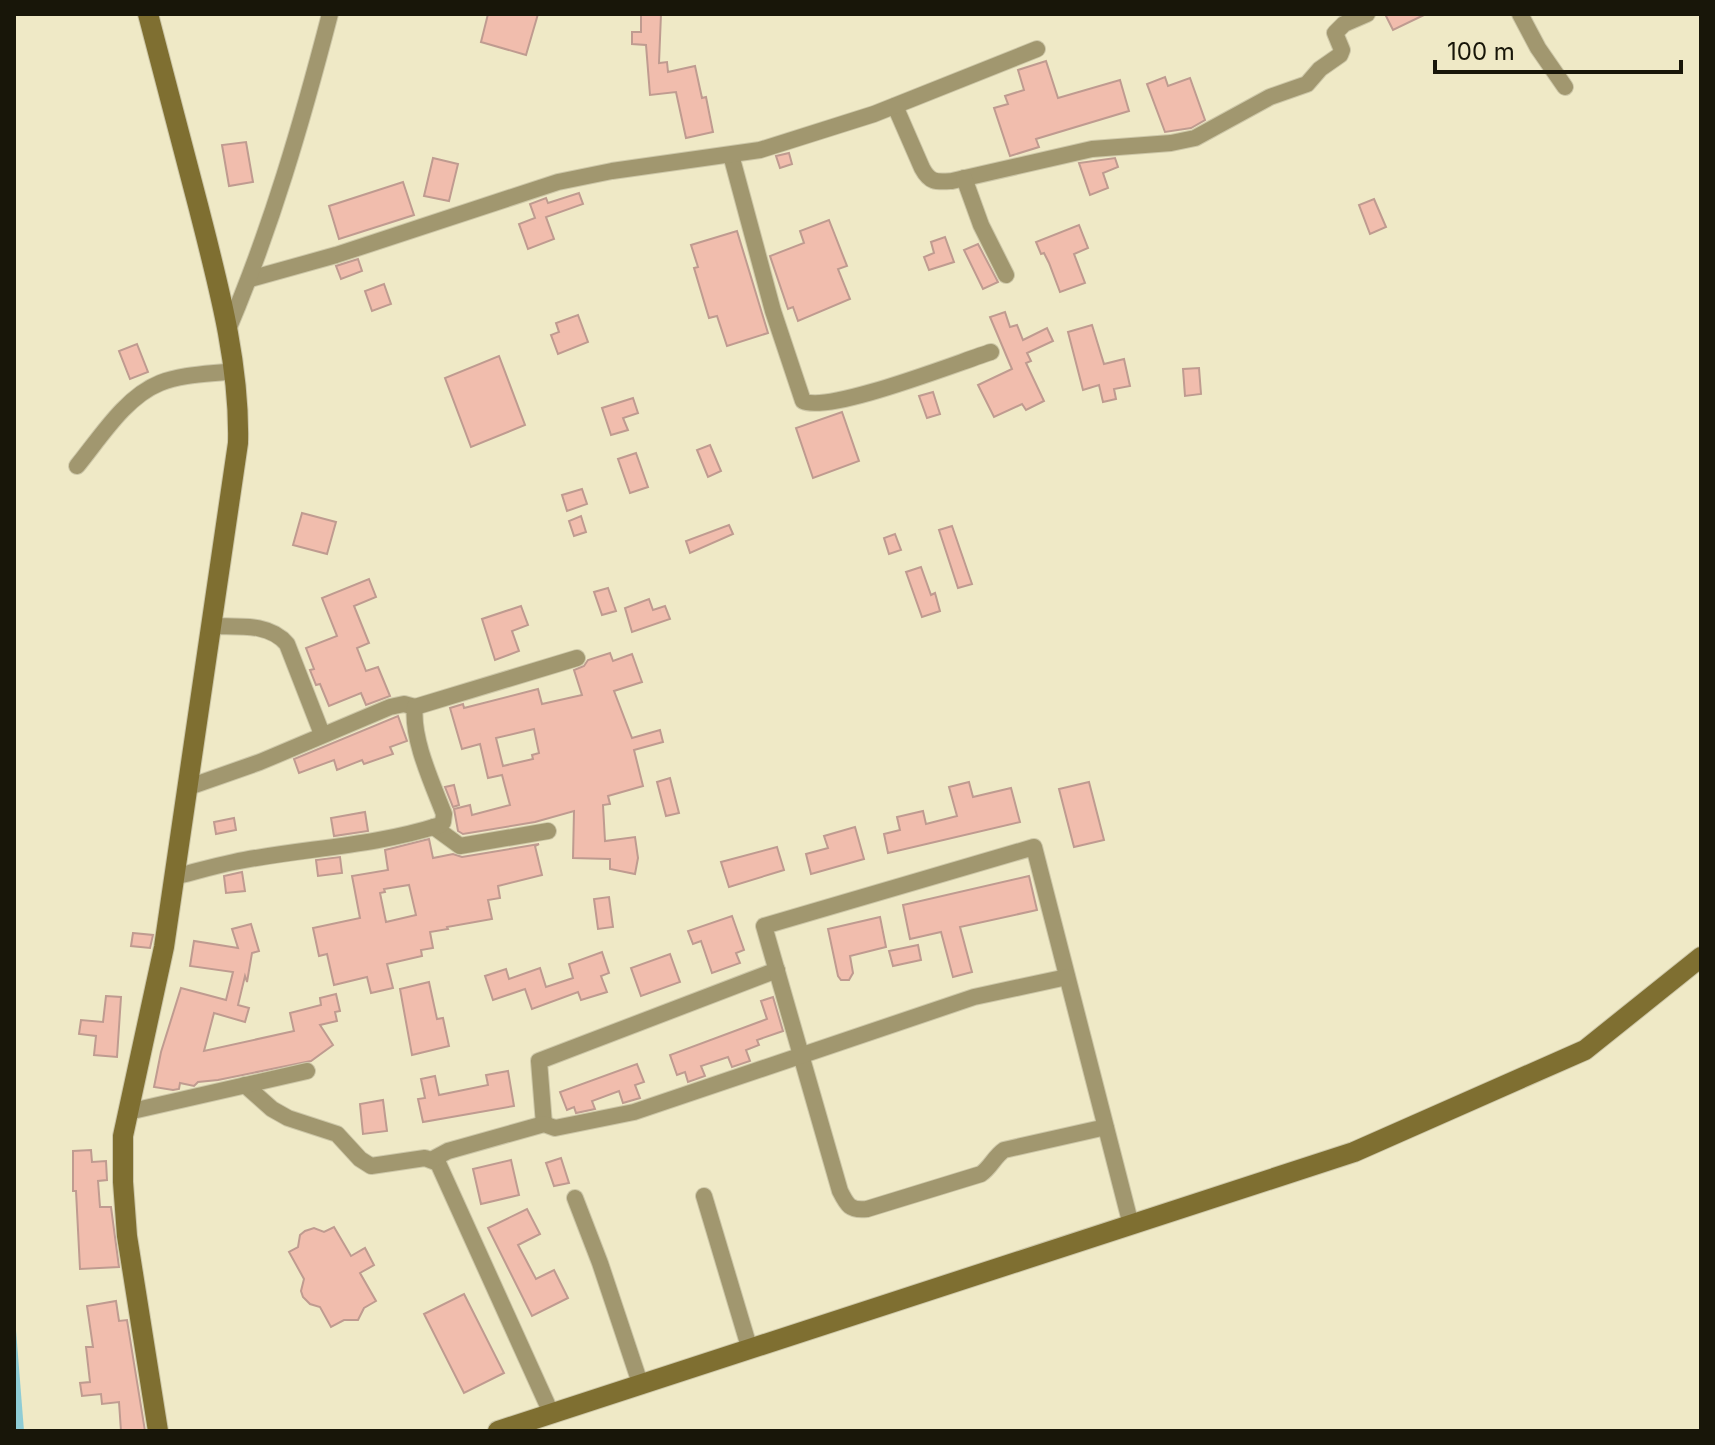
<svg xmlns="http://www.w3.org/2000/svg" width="1715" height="1445" viewBox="0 0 1715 1445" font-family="Inter,sans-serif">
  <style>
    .water { fill: #8eccd5 }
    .building { fill: #f1bdad; stroke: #bf9b90; stroke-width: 2; fill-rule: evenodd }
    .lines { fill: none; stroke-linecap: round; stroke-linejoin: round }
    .street-casing { stroke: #cdc7a8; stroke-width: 18 }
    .secondary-casing { stroke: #cdc7a8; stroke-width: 22 }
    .street { stroke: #a1976f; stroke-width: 16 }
    .secondary { stroke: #7f6f31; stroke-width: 20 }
  </style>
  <rect width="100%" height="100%" fill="#efe9c6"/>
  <!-- water -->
  <polygon class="water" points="14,1305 24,1431 14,1431"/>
  <!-- building -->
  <g class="building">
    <polygon points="488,14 538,14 526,55 481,42"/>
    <polygon points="641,14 661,14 659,63 667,62 668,72 695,66 702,98 706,97 713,132 686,138 676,92 650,95 646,45 632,44 632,32 641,32"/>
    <polygon points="1385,14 1426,14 1393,30"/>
    <polygon points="1046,61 1058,98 1120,80 1129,111 1036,139 1039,147 1010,156 994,108 1008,104 1005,96 1024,90 1018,70"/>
    <polygon points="1165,77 1168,86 1190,78 1205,120 1191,128 1165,132 1147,84"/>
    <polygon points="246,142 253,182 229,186 222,145"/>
    <polygon points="789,153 792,164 780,168 776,156"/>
    <polygon points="433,158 458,164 449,201 424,196"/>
    <polygon points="1115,158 1118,167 1103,173 1108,188 1090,195 1079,163"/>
    <polygon points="403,182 414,215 339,239 329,206"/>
    <polygon points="579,193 583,204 546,217 554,239 528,249 519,224 535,218 530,204 546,198 548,203"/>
    <polygon points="1374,199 1386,227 1370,234 1359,205"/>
    <polygon points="829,220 847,266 838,269 850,299 798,321 793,307 788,309 770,256 804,243 800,231"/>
    <polygon points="1079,225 1088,248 1074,254 1085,283 1060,292 1049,263 1044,253 1041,254 1036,242"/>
    <polygon points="737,231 768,333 727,346 717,316 709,318 694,268 698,267 691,245"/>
    <polygon points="945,237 954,262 929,270 924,257 934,253 931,242"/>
    <polygon points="978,244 998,282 983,289 964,250"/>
    <polygon points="358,259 362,271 341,279 336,266"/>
    <polygon points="384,284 391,304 372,311 365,291"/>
    <polygon points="1005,312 1010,327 1017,325 1023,340 1047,328 1053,341 1027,353 1031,361 1026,363 1044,401 1026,410 1022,404 994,417 978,385 1012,369 990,317"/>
    <polygon points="578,315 588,342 558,354 551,335 559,332 556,323"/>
    <polygon points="1092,325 1104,364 1124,359 1130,386 1114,389 1116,399 1103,402 1099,385 1083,390 1068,332"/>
    <polygon points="137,344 148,372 130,379 119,351"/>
    <polygon points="499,356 525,425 471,447 445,378"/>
    <polygon points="1199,368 1201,394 1185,396 1183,369"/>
    <polygon points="933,392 940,414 927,418 919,396"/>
    <polygon points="633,398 638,413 623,418 628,430 611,435 602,408"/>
    <polygon points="842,412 859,461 813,478 796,428"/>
    <polygon points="710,445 721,471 708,477 697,450"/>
    <polygon points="636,453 648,487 630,493 618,459"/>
    <polygon points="582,489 587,504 567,511 562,495"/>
    <polygon points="302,513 336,522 327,554 293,545"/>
    <polygon points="581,516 586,532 574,536 569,521"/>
    <polygon points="729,525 733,534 690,553 686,541"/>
    <polygon points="952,526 972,584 958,588 939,530"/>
    <polygon points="895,534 901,550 889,554 884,538"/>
    <polygon points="921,567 931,595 935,593 940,611 922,617 906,572"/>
    <polygon points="369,579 376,597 354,606 369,643 357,648 366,671 378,667 390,696 366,705 361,693 329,706 320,684 316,685 310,670 314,669 306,648 337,636 322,598"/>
    <polygon points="608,588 616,611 602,615 594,592"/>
    <polygon points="649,599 653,610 665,606 670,619 632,632 625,608"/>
    <polygon points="521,606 528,625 512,631 519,651 495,660 482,619"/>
    <path d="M610 653 613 661 632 654 642 682 614 691 632 738 660 730 663 742 634 750 643 786 608 796 610 804 603 805 605 841 635 837 638 858 635 874 610 869V859L573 858 574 811 535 822 463 834 458 831 454 809 470 805 472 815 510 805 502 775 488 778 480 744 462 749 450 708 463 704 464 708 538 689 542 704 582 695 574 670 584 666 588 660ZM534 729 539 753 532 755 533 759 503 766 496 738Z"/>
    <polygon points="398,716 407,741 390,747 393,754 364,764 362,760 337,770 334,760 299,773 294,759"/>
    <polygon points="670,778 679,813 666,816 657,782"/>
    <polygon points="969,782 973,797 1011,788 1020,822 888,853 884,834 900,830 897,817 923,811 926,824 957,816 949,787"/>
    <polygon points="1089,782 1104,840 1074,847 1059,789"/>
    <polygon points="454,785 459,805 453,807 445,787"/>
    <polygon points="365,812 368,831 334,836 331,818"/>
    <polygon points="234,818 236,830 216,834 214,822"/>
    <polygon points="855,827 864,859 811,874 806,854 828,848 824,836"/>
    <path d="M429 839 433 858 453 854 462 857 539 844 535 846 542 875 498 886 500 898 488 900 492 919 447 927 448 929 430 932 433 948 421 950 422 956 387 964 393 988 371 993 367 977 334 985 327 954 319 956 313 928 360 918 352 876 388 870 385 850ZM409 885 416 915 386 922 380 893 385 892 384 889Z"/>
    <polygon points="777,847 784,870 729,887 721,862"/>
    <polygon points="340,857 342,873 318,876 316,860"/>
    <polygon points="242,872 245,891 226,893 224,876"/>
    <polygon points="1029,876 1037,910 960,927 972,972 953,977 941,932 910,939 903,905"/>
    <polygon points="609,897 613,927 598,929 594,899"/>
    <polygon points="732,916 744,950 736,953 740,963 712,973 701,941 693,944 688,931"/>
    <polygon points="880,917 886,947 850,956 853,973 849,980 841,980 838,976 828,929"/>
    <polygon points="251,924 259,951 252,953 247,982 245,976 238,1005 249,1008 245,1022 214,1013 204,1051 294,1031 290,1013 321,1005 320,998 336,994 340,1011 335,1012 337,1021 320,1025 333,1045 311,1061 218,1080 198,1082 194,1086 180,1083 179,1089 173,1090 154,1087 161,1052 181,988 226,1000 233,972 190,966 194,941 238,948 232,929"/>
    <polygon points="133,933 153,935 150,948 131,946"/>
    <polygon points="918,945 921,960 893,966 889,951"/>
    <polygon points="602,952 609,973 601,976 607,992 581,1000 578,992 532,1009 525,989 493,1000 485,976 506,969 509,979 540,968 546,987 573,978 569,964"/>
    <polygon points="670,954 680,982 641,996 631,968"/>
    <polygon points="429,982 437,1019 443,1018 449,1046 412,1055 400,989"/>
    <polygon points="106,996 121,997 117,1057 94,1055 96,1036 79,1034 81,1020 103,1022"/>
    <polygon points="773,997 783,1031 757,1040 759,1045 746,1050 750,1061 732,1067 728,1057 701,1066 705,1076 688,1082 685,1072 677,1075 670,1055 767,1019 761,1001"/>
    <polygon points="637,1064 644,1082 635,1085 640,1098 623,1103 619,1091 592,1101 595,1109 576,1113 574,1107 567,1110 560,1092"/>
    <polygon points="508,1071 514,1106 423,1122 418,1099 425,1098 421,1079 435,1076 439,1095 488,1085 486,1075"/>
    <polygon points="383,1100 387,1131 363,1134 360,1104"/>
    <polygon points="91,1150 92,1162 106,1161 107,1180 98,1181 100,1207 111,1207 119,1267 80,1269 76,1191 73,1191 73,1151"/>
    <polygon points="561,1158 569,1183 554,1186 546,1163"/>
    <polygon points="511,1160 519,1195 481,1204 473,1169"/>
    <polygon points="527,1209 540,1234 518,1245 536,1279 554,1270 568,1298 532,1316 488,1228"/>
    <polygon points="334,1227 351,1256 365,1248 374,1265 360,1273 376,1301 364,1308 358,1320 344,1320 331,1327 320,1307 310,1304 303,1297 301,1291 304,1279 289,1252 298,1247 300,1235 305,1231 314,1228 324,1232"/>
    <polygon points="464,1294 504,1373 464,1393 424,1314"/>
    <polygon points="116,1301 119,1321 127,1320 145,1431 121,1431 119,1402 102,1404 101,1394 82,1396 80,1383 90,1382 86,1347 93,1347 87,1306"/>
  </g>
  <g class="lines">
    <!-- street casing -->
    <g class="street-casing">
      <g id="street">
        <polyline points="1520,14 1538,48 1565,87"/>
        <path d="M895 106 922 168C930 183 936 182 952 181L1092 149 1171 143 1195 138 1270 97 1307 84 1320 69 1340 55 1342 50 1335 33 1344 24 1367 14"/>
        <path d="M731 155 773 311 803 401C828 414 959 362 991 352"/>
        <polyline points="964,178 981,225 1006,275"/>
        <polyline points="250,279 336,255 558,182 612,171 760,150 874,114 1037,49"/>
        <path d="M227 332C271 229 302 122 330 14"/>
        <path d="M77 466C100 438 125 397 160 383 182 374 211 374 234 371"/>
        <path d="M210 626C236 627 269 622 287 644L322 734"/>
        <polyline points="189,787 260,762 390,707 404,704 415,707"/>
        <polyline points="434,827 460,846 548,831"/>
        <path d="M174 877C194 872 214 866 234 862 302 848 372 847 440 825L443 822 444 814C433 785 411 738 415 707L577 658"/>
        <polyline points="245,1085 272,1109 288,1118 337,1134 360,1159 371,1166 425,1158 438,1163 552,1415"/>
        <polyline points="128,1112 307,1071"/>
        <polyline points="544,1124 539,1061 777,970"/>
        <path d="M1106 1127 1004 1150C994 1157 991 1167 981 1174L867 1209C850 1211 847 1205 840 1191L764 926 1034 847C1066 973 1099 1099 1131 1225"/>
        <polyline points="433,1159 448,1151 544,1124 555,1128 634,1112 974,997 1067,977"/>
        <polyline points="704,1196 750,1350"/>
        <polyline points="575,1198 600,1263 641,1386"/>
      </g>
    </g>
    <!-- secondary casing -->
    <g class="secondary-casing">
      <g id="secondary">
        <path d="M148 14C165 79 182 144 199 209 218 284 240 364 238 443L164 947 123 1136V1182L127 1236 158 1431"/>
        <polyline points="498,1431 1354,1152 1585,1050 1701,957"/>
      </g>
    </g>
    <!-- street -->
    <use href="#street" class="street"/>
    <!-- secondary -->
    <use href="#secondary" class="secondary"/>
  </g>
  <!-- border -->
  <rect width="1715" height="1445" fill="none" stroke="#181609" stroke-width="32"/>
  <!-- scale -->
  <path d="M1435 60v12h246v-12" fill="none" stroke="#181609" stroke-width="4"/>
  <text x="1447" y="60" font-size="24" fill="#181609" stroke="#efe9c6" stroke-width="6" paint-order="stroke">100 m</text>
</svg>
